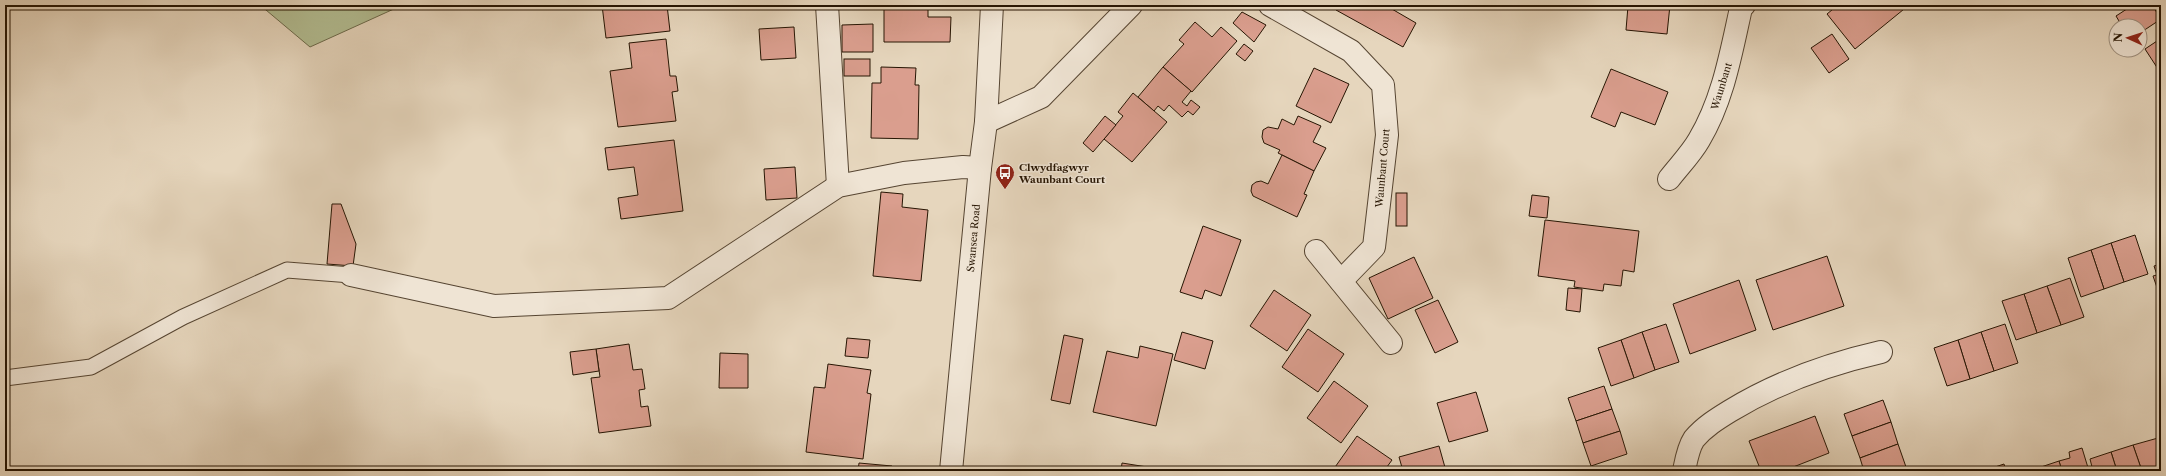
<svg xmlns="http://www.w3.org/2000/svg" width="2166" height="476" viewBox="0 0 2166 476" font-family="'Libre Caslon Text',serif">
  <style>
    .green { fill: #b3be93; stroke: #6c6a4b }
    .building { fill: #da9e8e; stroke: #261503 }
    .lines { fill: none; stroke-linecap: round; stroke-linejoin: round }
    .service-casing { stroke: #564532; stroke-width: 17 }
    .minor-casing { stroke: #564532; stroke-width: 24 }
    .tertiary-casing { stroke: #564532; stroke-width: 24 }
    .service { stroke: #efe4d4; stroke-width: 15 }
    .minor { stroke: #efe4d4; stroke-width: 22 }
    .tertiary { stroke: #efe4d4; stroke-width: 22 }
    .labels { text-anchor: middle; stroke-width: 3; stroke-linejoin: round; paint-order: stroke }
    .street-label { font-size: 10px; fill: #261503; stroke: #efe4d4 }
    .poi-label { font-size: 10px; font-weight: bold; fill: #261503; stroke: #efe4d4; text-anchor: start }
  </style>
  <rect width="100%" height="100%" fill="#e6d6bd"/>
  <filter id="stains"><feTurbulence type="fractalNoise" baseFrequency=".005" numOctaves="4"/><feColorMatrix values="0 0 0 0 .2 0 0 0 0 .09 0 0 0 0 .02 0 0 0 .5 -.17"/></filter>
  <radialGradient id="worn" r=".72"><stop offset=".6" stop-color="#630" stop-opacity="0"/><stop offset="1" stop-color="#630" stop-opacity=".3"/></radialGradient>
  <!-- green -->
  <polygon class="green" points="260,5 394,5 396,8 310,47"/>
  <!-- building -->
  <g class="building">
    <polygon points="602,5 667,5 670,31 606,38"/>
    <polygon points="884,5 928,5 928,17 951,17 950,42 884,42"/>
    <polygon points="1339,5 1385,5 1416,23 1403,47 1336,10"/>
    <polygon points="1611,5 1670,5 1667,34 1626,30 1628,6"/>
    <polygon points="1838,5 1909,5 1855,49 1827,14"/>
    <polygon points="2133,5 2152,5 2161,19 2140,33 2140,26 2122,26 2116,16"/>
    <polygon points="1242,12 1266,25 1254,42 1233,23"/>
    <polygon points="1195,22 1212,37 1221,27 1237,41 1192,92 1163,67 1184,44 1179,40"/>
    <polygon points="873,24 873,52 842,52 842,25"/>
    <polygon points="794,27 796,58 761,60 759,29"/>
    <polygon points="1832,34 1849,59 1829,73 1811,48"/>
    <polygon points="666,39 670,76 676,76 678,91 672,92 676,121 618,127 610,71 632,68 629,43"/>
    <polygon points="2160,39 2161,67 2158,69 2145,49"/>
    <polygon points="1244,44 1253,51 1245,61 1236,54"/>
    <rect x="844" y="59" width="26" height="17"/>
    <polygon points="881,67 916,68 915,85 919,85 918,139 871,138 872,83 881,83"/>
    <polygon points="1163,67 1191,91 1182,102 1187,106 1191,100 1200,107 1193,115 1188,111 1182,117 1169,105 1164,111 1158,106 1154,111 1138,97"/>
    <polygon points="1314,68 1349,84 1331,123 1296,106"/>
    <polygon points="1611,69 1668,92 1655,125 1621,112 1615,127 1591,117"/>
    <polygon points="1133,93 1167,122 1132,162 1104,139 1123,116 1118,112"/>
    <polygon points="1105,116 1116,125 1093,152 1083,143"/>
    <polygon points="1298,116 1321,126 1313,142 1326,148 1314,171 1278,153 1280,150 1264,143 1262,137 1263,130 1268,127 1278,129 1282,119 1294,125"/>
    <polygon points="674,140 683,211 621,219 618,198 638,195 634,167 608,170 605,148"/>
    <polygon points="1282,155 1314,171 1304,194 1307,195 1297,217 1253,196 1251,191 1252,185 1256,182 1261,181 1268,184"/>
    <polygon points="795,167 797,198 766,200 764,169"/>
    <polygon points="881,192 903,194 902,207 928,210 921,281 873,276"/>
    <rect x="1396" y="193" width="11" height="33"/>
    <polygon points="1532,195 1549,197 1547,218 1529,216"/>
    <polygon points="332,204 341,204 356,244 353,266 327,264"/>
    <polygon points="1545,220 1639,231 1634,272 1623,270 1621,286 1604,284 1603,291 1574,287 1575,281 1538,276"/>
    <polygon points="1203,226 1241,240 1221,296 1205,290 1202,299 1180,292"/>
    <polygon points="2135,235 2148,274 2124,282 2111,243"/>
    <polygon points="2111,243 2124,282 2104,289 2091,250"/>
    <polygon points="2091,250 2104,289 2081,297 2068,258"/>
    <polygon points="1827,256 1844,306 1773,330 1756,280"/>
    <polygon points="1414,257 1433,298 1388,319 1369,278"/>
    <polygon points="2161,264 2161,299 2153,276 2157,275 2154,266"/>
    <polygon points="2070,278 2084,317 2061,325 2047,286"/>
    <polygon points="1739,280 1756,330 1690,354 1673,304"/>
    <polygon points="2047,286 2061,325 2037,333 2024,294"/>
    <polygon points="1568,288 1582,289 1580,312 1566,310"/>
    <polygon points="1274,290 1311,315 1287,351 1250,326"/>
    <polygon points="2024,294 2037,333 2016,340 2002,301"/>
    <polygon points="1438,300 1458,342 1435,353 1415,310"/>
    <polygon points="1666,324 1679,362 1655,370 1642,332"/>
    <polygon points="2005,324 2018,363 1994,371 1981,332"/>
    <polygon points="1308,329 1344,354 1318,392 1282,367"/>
    <polygon points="1182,332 1213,341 1205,369 1174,360"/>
    <polygon points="1642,332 1655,370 1634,378 1621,340"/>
    <polygon points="1981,332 1994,371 1970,379 1958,340"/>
    <polygon points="1064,335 1083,339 1070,404 1051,400"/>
    <polygon points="847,338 870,340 868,358 845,356"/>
    <polygon points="1621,340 1634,378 1611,386 1598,348"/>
    <polygon points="1958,340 1970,379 1947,386 1934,348"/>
    <polygon points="629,344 633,370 642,369 645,389 639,390 641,407 648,406 651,426 599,433 591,378 600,377 596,349"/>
    <polygon points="1140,346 1173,354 1156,426 1093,412 1107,351 1138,358"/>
    <polygon points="596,349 599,371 573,375 570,352"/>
    <polygon points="720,353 748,354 748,388 719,388"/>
    <polygon points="828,364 871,370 867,393 871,394 863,459 806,452 814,387 825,388"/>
    <polygon points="1334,381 1368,406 1341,443 1307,418"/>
    <polygon points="1604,386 1612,409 1576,421 1568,398"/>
    <polygon points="1476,392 1488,431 1449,442 1437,403"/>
    <polygon points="1883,400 1891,422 1852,436 1844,414"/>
    <polygon points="1612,409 1620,431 1583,443 1576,421"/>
    <polygon points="1815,416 1829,453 1783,471 1761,471 1749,441"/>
    <polygon points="1891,422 1898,444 1860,458 1852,436"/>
    <polygon points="1620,431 1627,454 1591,466 1583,443"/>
    <polygon points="1357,436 1392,460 1384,471 1333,470"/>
    <polygon points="2158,438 2161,447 2161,471 2142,471 2133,445"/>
    <polygon points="1898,444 1906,467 1894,471 1864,471 1860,458"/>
    <polygon points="2133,445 2142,471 2117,471 2111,452"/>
    <polygon points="1439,446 1446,471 1403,471 1399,457"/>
    <polygon points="2082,448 2089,471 2062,471 2059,461 2070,458 2069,452"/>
    <polygon points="2111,452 2117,471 2093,471 2090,459"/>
    <polygon points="2059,461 2062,471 2036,471 2035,469"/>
    <polygon points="859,463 892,466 891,471 858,471"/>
    <polygon points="1122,463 1166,470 1166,471 1121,471"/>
    <polygon points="2004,464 2006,471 1993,471 1992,468"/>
  </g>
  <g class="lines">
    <!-- service casing -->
    <g class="service-casing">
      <polyline id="service" points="5,378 91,367 183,317 287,270 351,275"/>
    </g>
    <!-- minor casing -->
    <g class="minor-casing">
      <g id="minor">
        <polyline points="827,5 838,186"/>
        <polyline points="1270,5 1351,51 1383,85 1387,135 1374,247 1341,281"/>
        <polyline points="986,122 1041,97 1131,5"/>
        <path d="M1669 179C1679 166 1691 154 1699 140 1723 100 1731 53 1741 8L1744 5"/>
        <polyline points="1316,251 1391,343"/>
        <polyline points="351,275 494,306 668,298 838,186 904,173 963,167 980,168"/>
        <path d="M1684 471C1686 461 1688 448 1694 439 1704 427 1717 419 1730 411 1776 383 1828 364 1881 352"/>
      </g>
    </g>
    <!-- tertiary casing -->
    <g class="tertiary-casing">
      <polyline id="tertiary" points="951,471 980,168 986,122 992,5"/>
    </g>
    <!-- service -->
    <use href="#service" class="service"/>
    <!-- minor -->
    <use href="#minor" class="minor"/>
    <!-- tertiary -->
    <use href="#tertiary" class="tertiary"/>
  </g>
  <!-- icons -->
  <defs>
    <g id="bus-pin" transform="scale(1)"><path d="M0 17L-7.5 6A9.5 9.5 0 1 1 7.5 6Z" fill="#8f2418" stroke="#efe4d4"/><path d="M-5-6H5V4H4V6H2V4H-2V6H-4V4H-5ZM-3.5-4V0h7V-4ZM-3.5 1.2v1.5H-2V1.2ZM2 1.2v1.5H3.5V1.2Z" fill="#fff"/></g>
  </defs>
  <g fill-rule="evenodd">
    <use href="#bus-pin" x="1005" y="173"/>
  </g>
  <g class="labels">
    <!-- street labels -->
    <g class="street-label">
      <text transform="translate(1721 86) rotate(-73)" y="4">Waunbant</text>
      <text transform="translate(1382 168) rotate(-85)" y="4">Waunbant Court</text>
      <text transform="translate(973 238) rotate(-85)" y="4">Swansea Road</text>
    </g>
    <!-- poi labels -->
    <g class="poi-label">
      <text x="1019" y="171">Clwydfagwyr<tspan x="1019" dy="12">Waunbant Court</tspan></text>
    </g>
  </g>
  <!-- margin -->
  <rect width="2166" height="476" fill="none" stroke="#e6d6bd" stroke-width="20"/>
  <rect x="6" y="6" width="2154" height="464" fill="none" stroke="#261503" stroke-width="2"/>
  <rect x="10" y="10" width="2146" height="456" fill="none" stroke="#261503"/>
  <!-- north arrow -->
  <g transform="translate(2128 38) rotate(273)"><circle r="19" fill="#efe4d4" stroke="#9f9180"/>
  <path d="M0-3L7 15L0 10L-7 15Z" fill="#8f2418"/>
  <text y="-6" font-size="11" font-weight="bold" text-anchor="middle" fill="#261503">N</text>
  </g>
  <rect width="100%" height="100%" filter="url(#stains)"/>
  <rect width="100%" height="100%" fill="url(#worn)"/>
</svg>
